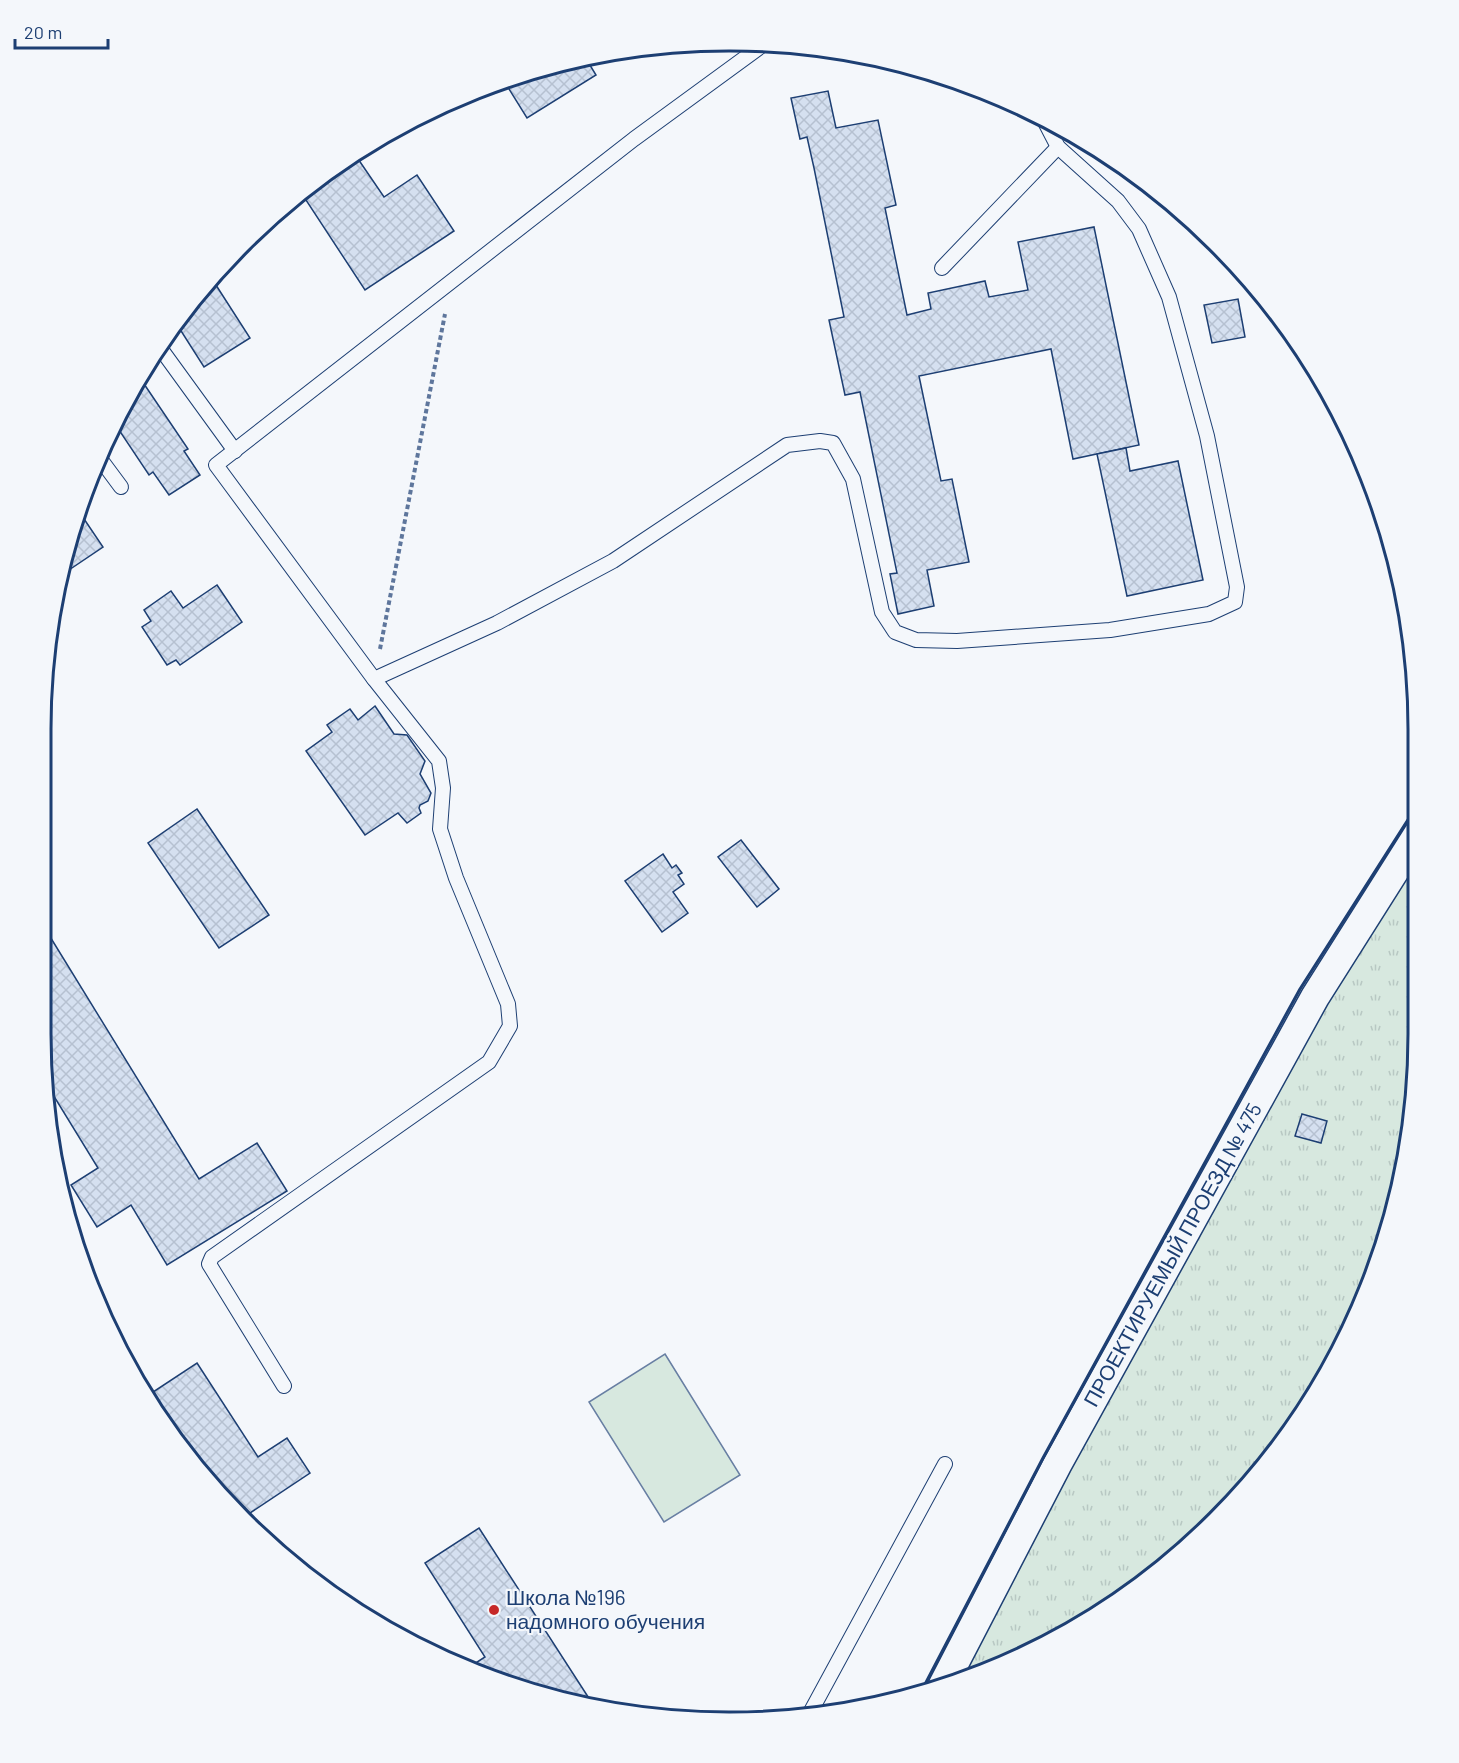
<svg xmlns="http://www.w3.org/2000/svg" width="1459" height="1763" viewBox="0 0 1459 1763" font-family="Barlow,sans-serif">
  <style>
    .grass { fill: url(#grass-tufts); stroke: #687fa3; stroke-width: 1.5 }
    .garden { fill: #d7e8df; stroke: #687fa3; stroke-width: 1.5 }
    .building { fill: url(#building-cross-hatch); stroke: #1d3f73; stroke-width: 1.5 }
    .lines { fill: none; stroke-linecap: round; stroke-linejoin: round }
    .service-casing { stroke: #1d3f73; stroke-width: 16 }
    .minor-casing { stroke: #1d3f73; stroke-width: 31 }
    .path { stroke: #5e769c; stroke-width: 4; stroke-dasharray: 4.5 3; stroke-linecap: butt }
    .service { stroke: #f4f7fb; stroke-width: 14 }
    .minor { stroke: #f4f7fb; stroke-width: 28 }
    .wall { stroke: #1d3f73; stroke-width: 3 }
    .poi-dot { fill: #c62828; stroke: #f4f7fb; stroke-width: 2 }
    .labels { text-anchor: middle; stroke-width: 4.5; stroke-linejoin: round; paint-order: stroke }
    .street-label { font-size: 21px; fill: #1d3f73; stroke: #f4f7fb }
    .poi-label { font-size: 21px; fill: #1d3f73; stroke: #f4f7fb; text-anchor: start }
    .rim { fill: none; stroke: #1d3f73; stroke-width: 3 }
  </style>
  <defs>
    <pattern id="grass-tufts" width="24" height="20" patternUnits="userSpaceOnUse" patternTransform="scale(1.5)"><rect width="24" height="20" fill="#d7e8df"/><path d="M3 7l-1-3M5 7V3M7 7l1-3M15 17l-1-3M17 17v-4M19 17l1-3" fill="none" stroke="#b8c8c3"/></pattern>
    <pattern id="building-cross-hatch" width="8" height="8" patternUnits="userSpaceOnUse" patternTransform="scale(1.5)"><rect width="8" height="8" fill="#d5e0f0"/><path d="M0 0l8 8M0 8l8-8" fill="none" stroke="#b6c1d1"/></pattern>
  </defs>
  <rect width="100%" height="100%" fill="#f4f7fb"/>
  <!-- grass -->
  <polygon class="grass" points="1418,804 1417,1079 1382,1255 1326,1378 1247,1488 1113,1606 993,1670 921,1692 1043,1458 1300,989"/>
  <!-- garden -->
  <polygon class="garden" points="665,1354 740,1475 664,1522 589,1402"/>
  <!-- building -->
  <g class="building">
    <polygon points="585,57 596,75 527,118 504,81"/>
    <polygon points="828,91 836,128 878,120 896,205 885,208 907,315 931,309 928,293 985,281 989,297 1028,290 1018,242 1094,227 1139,445 1073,459 1051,349 919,376 941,481 952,479 969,562 927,570 934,606 898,614 890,574 897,573 860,392 845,395 829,320 844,317 814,168 807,137 800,139 791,98"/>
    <polygon points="354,153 384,197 417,175 454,231 365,290 302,194"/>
    <polygon points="214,282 250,338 204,367 176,323 205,288"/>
    <polygon points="1238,299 1245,337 1212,343 1204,305"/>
    <polygon points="140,378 188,449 184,451 200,475 169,495 153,472 149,475 115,424"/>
    <polygon points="1126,448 1130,471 1178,461 1203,580 1127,596 1097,454"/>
    <polygon points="78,510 103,547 60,576 64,552"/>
    <polygon points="217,585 242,622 180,665 176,660 167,665 142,627 151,621 144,610 171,591 183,608"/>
    <polygon points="375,706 394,734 407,735 425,761 420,774 431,793 428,801 420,805 419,808 421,813 407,823 398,813 365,835 306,751 332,732 327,725 350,709 358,720"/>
    <polygon points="197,809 269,915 219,948 148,843"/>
    <polygon points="741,840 779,889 757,907 718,857"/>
    <polygon points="663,854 672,868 676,865 682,873 678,875 684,884 673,892 688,913 662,932 625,881"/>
    <polygon points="41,922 199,1179 257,1143 287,1191 167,1265 131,1205 97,1227 71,1185 98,1168 47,1085 40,1034"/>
    <polygon points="1302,1114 1327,1121 1321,1143 1295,1136"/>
    <polygon points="197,1363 258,1457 287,1438 310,1473 241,1519 147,1396"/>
    <polygon points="479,1528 592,1703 508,1686 471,1666 485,1657 425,1563"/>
    <polygon points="333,1588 343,1603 328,1591"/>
  </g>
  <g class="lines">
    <!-- service casing -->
    <g class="service-casing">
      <g id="service">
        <polyline points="942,268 1058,147"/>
        <polyline points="158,345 235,451"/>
        <polyline points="98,456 121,487"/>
        <polyline points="374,679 497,623 613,561 787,445 820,441 833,443 853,479 882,612 895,632 916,640 957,641 1110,630 1209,614 1235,602 1237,587 1207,436 1169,297 1139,229 1118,201 1058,147 1044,120"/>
        <polyline points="284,1386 209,1264 212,1257 489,1062 510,1026 508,1004 456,878 440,829 443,788 439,761 374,679 216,465 634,139 764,44"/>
        <polyline points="810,1713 945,1464"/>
      </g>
    </g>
    <!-- minor casing -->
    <g class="minor-casing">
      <polyline id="minor" points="943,1685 1057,1465 1315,997 1418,834"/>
    </g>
    <!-- path -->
    <polyline class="path" points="380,649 445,314"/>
    <!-- service -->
    <use href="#service" class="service"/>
    <!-- minor -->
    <use href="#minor" class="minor"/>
    <!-- wall -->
    <polyline class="wall" points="921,1692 1043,1458 1300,989 1418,804"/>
  </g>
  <!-- markers -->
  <circle class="poi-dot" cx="494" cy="1610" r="6"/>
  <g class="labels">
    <!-- street labels -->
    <g class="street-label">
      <text transform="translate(1173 1255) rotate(-61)" y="7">ПРОЕКТИРУЕМЫЙ ПРОЕЗД № 475</text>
    </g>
    <!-- poi labels -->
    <g class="poi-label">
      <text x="506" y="1605">Школа №196<tspan x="506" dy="24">надомного обучения</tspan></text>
    </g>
  </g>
  <!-- crop -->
  <path d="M0 0H1459V1763H0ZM729 51H730A678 678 0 0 1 1408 729V1034A678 678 0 0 1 730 1712H729A678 678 0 0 1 51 1034V729A678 678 0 0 1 729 51Z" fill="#f4f7fb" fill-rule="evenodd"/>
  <path class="rim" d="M729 51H730A678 678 0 0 1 1408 729V1034A678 678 0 0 1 730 1712H729A678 678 0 0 1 51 1034V729A678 678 0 0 1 729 51Z"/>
  <!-- scale -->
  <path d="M15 39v9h93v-9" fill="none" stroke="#1d3f73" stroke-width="3"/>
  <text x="24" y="39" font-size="18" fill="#1d3f73" stroke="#f4f7fb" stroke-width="4.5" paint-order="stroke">20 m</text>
</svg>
